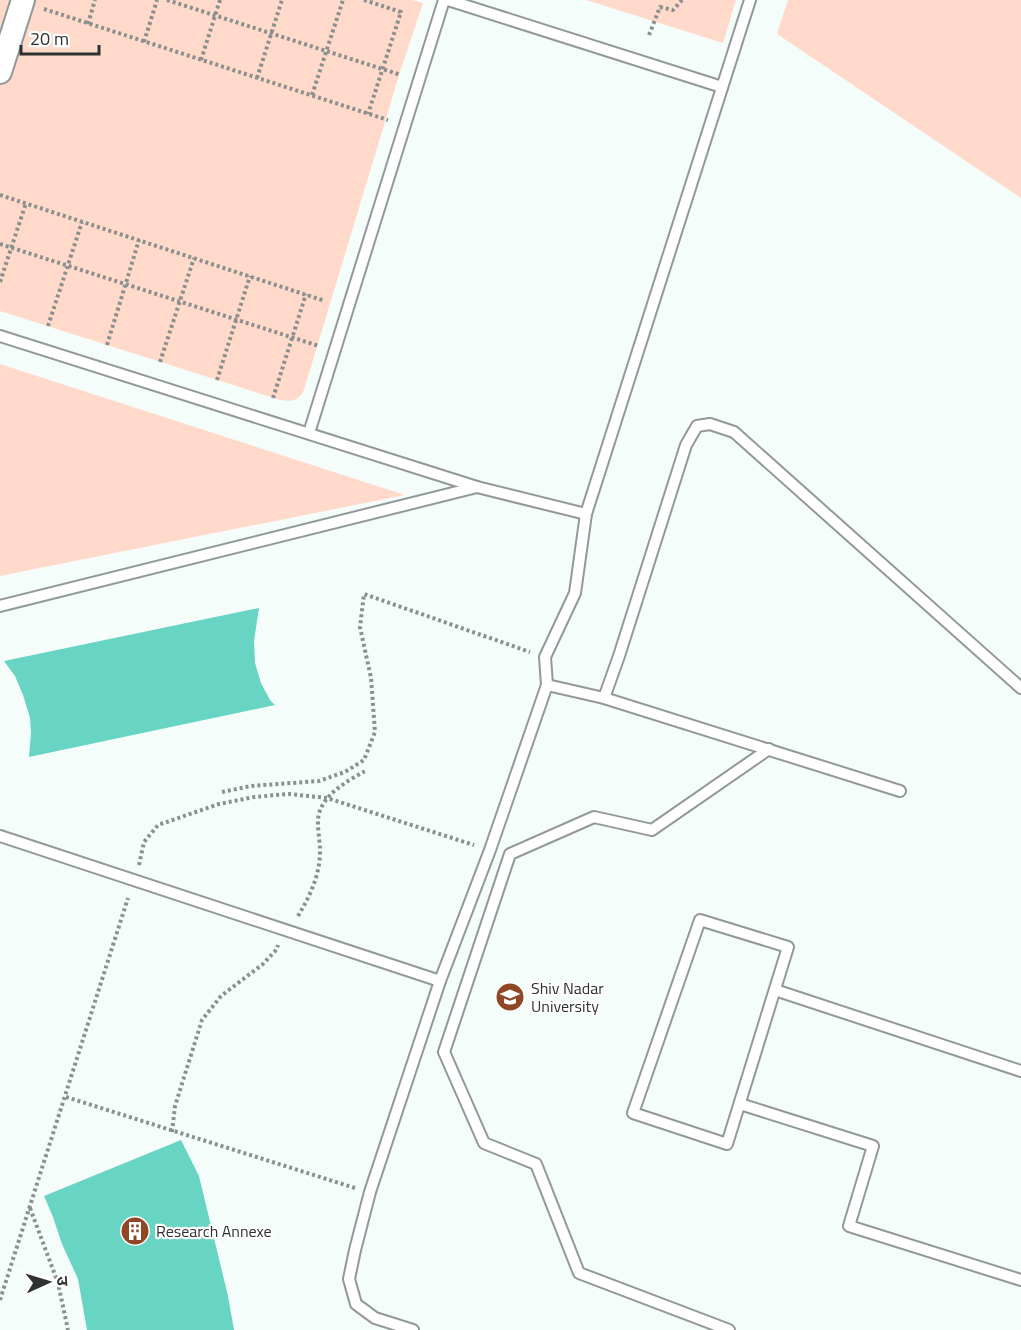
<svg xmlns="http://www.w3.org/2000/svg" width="1021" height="1330" viewBox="0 0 1021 1330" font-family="'Titillium Web','Noto Sans Devanagari',sans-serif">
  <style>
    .green { fill: #ffd9c9 }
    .building { fill: #68d4c3 }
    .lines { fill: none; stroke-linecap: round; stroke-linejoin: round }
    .lane-casing { stroke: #929998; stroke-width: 14 }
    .street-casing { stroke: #929998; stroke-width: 26 }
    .path { stroke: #8b908f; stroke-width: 4; stroke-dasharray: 3 3; stroke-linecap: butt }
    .lane { stroke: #fff; stroke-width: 10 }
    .street { stroke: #fff; stroke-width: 22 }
    .labels { text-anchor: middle; stroke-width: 4.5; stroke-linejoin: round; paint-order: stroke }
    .poi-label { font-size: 16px; fill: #2f3231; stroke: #fff; text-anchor: start }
  </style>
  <rect width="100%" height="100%" fill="#f5fdfb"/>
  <!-- green -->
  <g class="green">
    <path d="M0 0H412L423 3 400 72 304 390C298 401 292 402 280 400L0 311Z"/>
    <polygon points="586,0 736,0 723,43"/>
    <polygon points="788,0 1021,0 1021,198 777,34"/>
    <polygon points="0,364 405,495 0,576"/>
  </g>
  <!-- building -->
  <g class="building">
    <polygon points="259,608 254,641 255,663 261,683 270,700 275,705 29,757 31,733 30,718 23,695 15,676 4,661"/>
    <polygon points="181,1140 199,1176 228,1296 234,1330 87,1330 78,1279 62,1244 53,1217 44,1196"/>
  </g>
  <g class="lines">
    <!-- lane casing -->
    <g class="lane-casing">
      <g id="lane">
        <polyline points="448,0 722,87"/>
        <polyline points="0,336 477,487 586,514"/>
        <polyline points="309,433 444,0"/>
        <polyline points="0,606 477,487"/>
        <polyline points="547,685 604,698 900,791"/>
        <polyline points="604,698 619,656 686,445 697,426 710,424 734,432 1021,688"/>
        <polyline points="0,836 440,981"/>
        <polygon points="700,920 788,947 727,1144 633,1113"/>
        <polyline points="775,990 1021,1071"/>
        <polyline points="740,1104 873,1146 849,1226 1021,1280"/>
        <polyline points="413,1330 375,1318 356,1304 349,1279 355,1250 370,1192 440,981 490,850 547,685 545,657 575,593 586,514 750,0"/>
        <polyline points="729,1330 579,1273 536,1164 484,1143 444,1052 510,854 594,817 652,830 769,749"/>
      </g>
    </g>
    <!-- street casing -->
    <g class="street-casing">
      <polyline id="street" points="0,72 23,0"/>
    </g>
    <!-- path -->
    <g class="path">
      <polyline points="167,0 401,75"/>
      <polyline points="364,0 401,12 368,114"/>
      <polyline points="44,9 388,120"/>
      <polyline points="88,24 95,0"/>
      <polyline points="649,35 660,7 673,10 682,0"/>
      <polyline points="144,42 157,0"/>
      <polyline points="201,60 220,0"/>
      <polyline points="257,78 282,0"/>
      <polyline points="312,95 343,0"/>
      <polyline points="0,195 325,301"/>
      <polyline points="0,244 319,346"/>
      <polyline points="0,282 26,203"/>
      <polyline points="48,326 82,222"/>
      <polyline points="107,345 139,240"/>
      <polyline points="160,362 194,258"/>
      <polyline points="217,380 250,276"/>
      <polyline points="273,398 306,294"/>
      <polyline points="222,792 251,786 319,781 345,772 364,760 375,732 371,678 360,627 364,594 530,652"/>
      <polyline points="139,865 144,842 158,825 219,804 254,797 289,794 327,798 474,845"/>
      <path d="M298 916C310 896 320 875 320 851 320 842 318 832 318 823 317 797 346 782 365 771"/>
      <polyline points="66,1097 355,1188"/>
      <polyline points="172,1132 175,1106 202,1020 221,996 263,964 277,949 278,945"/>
      <polyline points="30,1208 58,1283 68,1330"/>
      <polyline points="0,1300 128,898"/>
    </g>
    <!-- lane -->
    <use href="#lane" class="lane"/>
    <!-- street -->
    <use href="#street" class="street"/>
  </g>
  <!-- icons -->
  <defs>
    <g id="university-disc" transform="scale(1.5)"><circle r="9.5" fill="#8f4725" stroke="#fff"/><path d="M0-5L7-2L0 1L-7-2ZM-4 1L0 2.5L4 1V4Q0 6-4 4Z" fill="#fff"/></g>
    <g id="building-disc" transform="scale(1.5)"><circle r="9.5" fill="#8f4725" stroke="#fff"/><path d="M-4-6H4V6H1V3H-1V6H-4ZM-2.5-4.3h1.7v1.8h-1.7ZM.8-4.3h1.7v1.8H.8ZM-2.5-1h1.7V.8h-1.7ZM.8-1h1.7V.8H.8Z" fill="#fff"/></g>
  </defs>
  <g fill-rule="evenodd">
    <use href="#university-disc" x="510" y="997"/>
    <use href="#building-disc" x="135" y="1231"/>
  </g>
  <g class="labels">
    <!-- poi labels -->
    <g class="poi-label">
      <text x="531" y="994">Shiv Nadar<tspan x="531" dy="18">University</tspan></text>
      <text x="156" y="1237">Research Annexe</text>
    </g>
  </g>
  <!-- north arrow -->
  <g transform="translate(48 1282) rotate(86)" stroke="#ffffff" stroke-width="4.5" paint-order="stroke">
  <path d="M0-4.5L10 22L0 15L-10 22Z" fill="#2f3231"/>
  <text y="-9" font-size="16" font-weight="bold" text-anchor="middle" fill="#2f3231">उ</text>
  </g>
  <!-- scale -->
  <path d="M21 45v9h78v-9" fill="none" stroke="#2f3231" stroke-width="3"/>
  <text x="30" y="45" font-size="18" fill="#2f3231" stroke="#ffffff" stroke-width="4.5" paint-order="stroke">20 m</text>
</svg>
